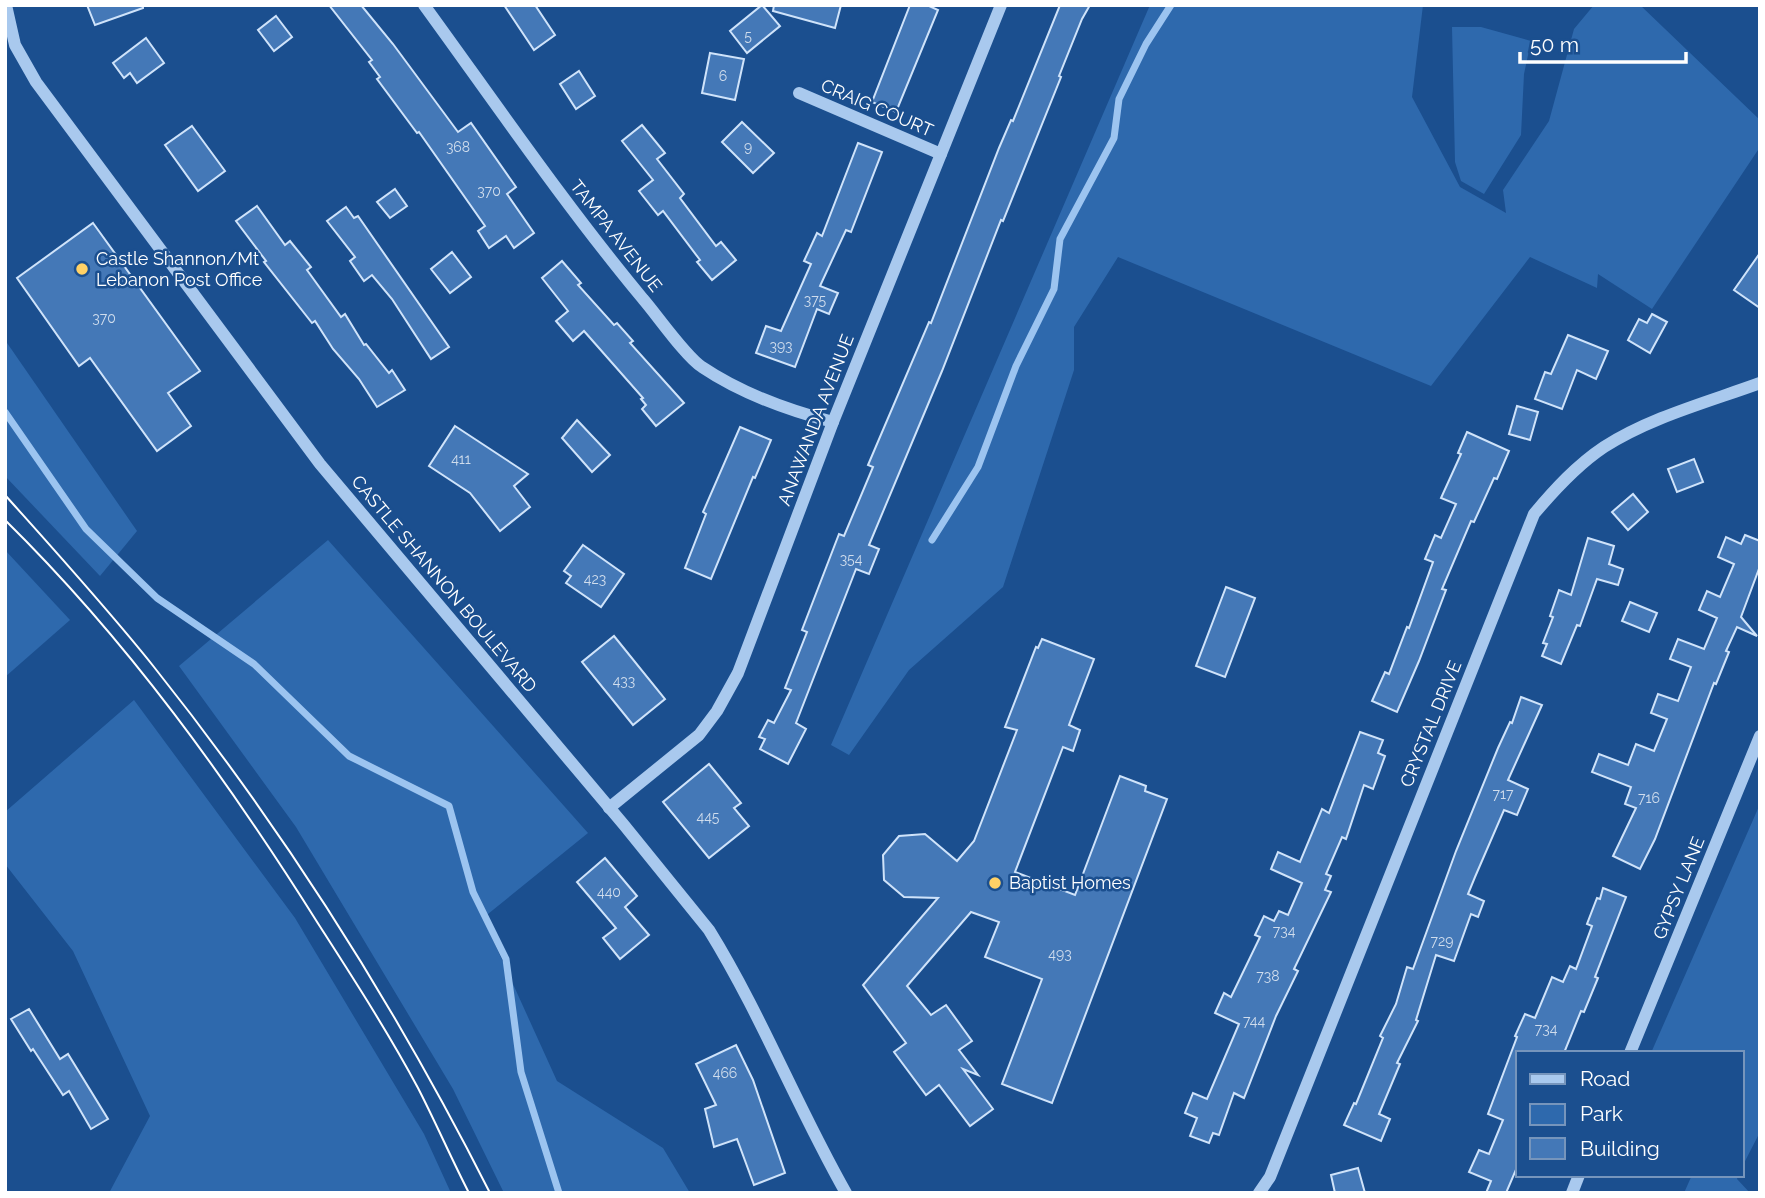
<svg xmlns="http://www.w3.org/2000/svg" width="1765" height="1198" viewBox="0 0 1765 1198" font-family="Raleway,sans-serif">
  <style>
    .green { fill: #2e69ad }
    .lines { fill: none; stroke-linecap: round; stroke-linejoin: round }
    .stream { stroke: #9cc4f0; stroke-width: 7 }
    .building { fill: #4478b7; stroke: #cfe3fa; stroke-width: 2 }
    .minor { stroke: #a9c9ee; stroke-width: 12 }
    .tram { stroke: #fff; stroke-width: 2 }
    .poi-dot { fill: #ffd166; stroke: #1b4f8f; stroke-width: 2.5 }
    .labels { text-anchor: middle; stroke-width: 5; stroke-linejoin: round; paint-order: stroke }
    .number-label { font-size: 14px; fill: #d0dded }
    .street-label { font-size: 18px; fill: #fff; stroke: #1b4f8f }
    .poi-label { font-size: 18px; fill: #fff; stroke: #1b4f8f; text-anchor: start }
  </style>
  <rect width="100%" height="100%" fill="#1b4f8f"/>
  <!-- green -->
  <g class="green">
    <polygon points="1150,5 1423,5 1412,97 1460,187 1506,213 1503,190 1549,121 1574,29 1594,5 1640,5 1760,120 1760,147 1652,309 1598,274 1597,288 1530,257 1431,386 1118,257 1074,327 1074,370 1003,587 909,670 849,755 831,745"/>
    <polygon points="1452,27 1481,27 1531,41 1524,74 1521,135 1484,194 1461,181 1455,162"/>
    <polygon points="5,340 137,531 100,576 5,476"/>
    <polygon points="328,540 588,833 483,918 557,1081 663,1148 690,1193 504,1193 453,1089 296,827 179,666"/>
    <polygon points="5,550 70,620 5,677"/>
    <polygon points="134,700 295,918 424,1134 451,1193 109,1193 150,1116 73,951 5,864 5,812"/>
    <polygon points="1760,804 1760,1132 1742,1167 1742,1053 1651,1053"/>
    <polygon points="1692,1175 1738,1175 1737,1179 1750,1193 1684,1193"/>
  </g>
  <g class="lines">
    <!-- stream -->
    <g class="stream">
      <polyline points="5,412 86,529 157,598 254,664 349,756 449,806 473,892 506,959 521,1072 559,1193"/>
      <polyline points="932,540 978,467 1016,366 1054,289 1060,239 1114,138 1119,99 1146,44 1171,5"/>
    </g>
  </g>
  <!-- building -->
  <g class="building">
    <polygon points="87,5 143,5 143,8 95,25"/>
    <polygon points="329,5 361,5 393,44 458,132 471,123 516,187 507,194 534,233 514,248 506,236 489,248 478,231 485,226 419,132 417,133 377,79 380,77 369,62 372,60"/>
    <polygon points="504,5 535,5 555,35 534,50"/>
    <polygon points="762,5 780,26 747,53 730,31"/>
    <polygon points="774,5 841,5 835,28 773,11"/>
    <polygon points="910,5 927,5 938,10 896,112 872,102"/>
    <polygon points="1060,5 1090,5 1082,19 1059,76 1061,77 1003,221 1001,220 942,371 869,545 879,549 869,574 856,569 796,723 806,729 788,764 760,749 765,739 759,737 768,720 774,723 791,690 785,688 807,632 802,630 839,534 844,536 873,467 868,465 929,322 931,323 999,148 1011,120 1013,121"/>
    <polygon points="276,16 292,37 274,51 258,30"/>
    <polygon points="146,38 164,63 137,83 130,73 124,78 113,63"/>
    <polygon points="710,53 744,59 735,100 702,93"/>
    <polygon points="579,71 595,96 576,109 560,84"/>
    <polygon points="742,122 774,153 753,173 722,142"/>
    <polygon points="642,125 665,153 657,159 684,194 680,198 716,246 721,242 736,260 712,280 697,262 700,260 663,211 658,215 639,191 653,180 622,141"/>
    <polygon points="192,126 225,171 198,191 165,145"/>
    <polygon points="858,143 882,152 851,232 846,230 820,286 838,293 829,314 817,309 795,367 756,353 766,326 781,331 811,264 804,261 817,233 822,236"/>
    <polygon points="395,189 407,206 390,218 377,202"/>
    <polygon points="257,206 285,245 290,241 311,267 307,270 341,317 345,314 364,345 366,344 389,373 392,370 405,390 377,407 359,379 333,349 315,321 312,323 264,262 266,261 236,221"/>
    <polygon points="346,207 354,218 358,216 449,347 431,359 392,299 372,275 364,281 350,261 355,257 327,221"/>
    <polygon points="93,223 200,371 168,393 191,426 157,451 90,358 79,366 17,278"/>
    <polygon points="452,252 471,277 450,293 431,269"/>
    <polygon points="1760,253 1760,308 1734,290"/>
    <polygon points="562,261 581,283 578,285 614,325 617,323 633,341 630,343 684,403 656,426 642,409 646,405 641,399 643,398 584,331 573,341 556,321 568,311 542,278"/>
    <polygon points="1652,314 1667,322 1650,353 1628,340 1639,319 1647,323"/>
    <polygon points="1568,335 1608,351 1596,379 1577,370 1562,409 1535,399 1545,372 1551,374"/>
    <polygon points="1517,406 1538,412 1530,440 1509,434"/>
    <polygon points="577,420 610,455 592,472 562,438"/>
    <polygon points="455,426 528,474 514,486 530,507 500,531 470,493 429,466"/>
    <polygon points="740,427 771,440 755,478 753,477 711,579 685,568 706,514 703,512"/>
    <polygon points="1467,432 1509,451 1497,479 1494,478 1474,522 1471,521 1442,589 1446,590 1419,661 1397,712 1372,701 1385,672 1389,674 1407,627 1409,628 1433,562 1425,559 1435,535 1441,538 1456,504 1441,498 1461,454 1458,453"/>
    <polygon points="1694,459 1703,482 1677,492 1668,469"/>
    <polygon points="1633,494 1648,512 1628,530 1612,512"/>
    <polygon points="1745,535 1760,541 1760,566 1741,617 1757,636 1737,627 1726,651 1729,652 1716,684 1714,683 1655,839 1640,869 1613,856 1636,808 1625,804 1631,787 1592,772 1599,754 1628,765 1636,744 1654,751 1667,719 1651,713 1658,694 1678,701 1691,667 1670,659 1678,639 1704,649 1717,618 1699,610 1707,591 1720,597 1734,564 1718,557 1726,537 1741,544"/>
    <polygon points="1588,538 1614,546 1609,564 1623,569 1618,585 1597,579 1580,626 1577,625 1561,664 1542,656 1547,644 1543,643 1553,617 1550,616 1559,590 1571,595"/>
    <polygon points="583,545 624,574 601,607 566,583 571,576 564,571"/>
    <polygon points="1226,587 1255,598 1225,677 1196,666"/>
    <polygon points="1630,602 1657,613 1649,632 1622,621"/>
    <polygon points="614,636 665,699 633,725 582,662"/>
    <polygon points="1042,639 1094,659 1069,725 1080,730 1073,751 1063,747 1015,872 1075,895 1120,776 1146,786 1145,791 1167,799 1052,1103 1002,1084 1042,979 985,957 999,922 971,912 907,986 931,1015 946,1005 972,1041 959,1050 978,1075 963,1069 993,1109 970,1126 939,1085 926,1095 894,1052 906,1043 863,985 938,898 904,897 884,880 883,855 899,836 925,834 957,861 974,841 1017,730 1005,727 1036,647 1038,648"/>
    <polygon points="1521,697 1542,705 1508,780 1528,789 1517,815 1504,810 1475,877 1468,894 1484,901 1478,917 1471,914 1454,961 1436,955 1416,1020 1418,1021 1397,1063 1400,1064 1379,1114 1390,1119 1381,1141 1344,1125 1354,1103 1356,1104 1383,1038 1380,1036 1396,1004 1407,967 1413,969 1456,851 1498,748 1510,722 1512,723"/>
    <polygon points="1360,732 1383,740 1378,753 1385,756 1373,789 1364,785 1346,839 1342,837 1326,874 1331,876 1325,890 1331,892 1294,969 1298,971 1276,1016 1244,1098 1234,1093 1219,1135 1213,1133 1209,1143 1190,1136 1197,1118 1185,1113 1193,1093 1207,1099 1239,1024 1215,1013 1224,993 1231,997 1260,937 1255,935 1264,916 1274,921 1279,911 1288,915 1302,883 1271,869 1278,852 1300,862 1322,809 1329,813"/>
    <polygon points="709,764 741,803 734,808 749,826 709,858 663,802"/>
    <polygon points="605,858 637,896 625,907 649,935 620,959 603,938 616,928 577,882"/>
    <polygon points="1603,888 1626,897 1595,977 1598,978 1584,1012 1581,1011 1564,1053 1518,1053 1518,1165 1506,1193 1486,1193 1491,1181 1469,1172 1479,1150 1489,1154 1503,1120 1488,1114 1517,1037 1515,1036 1525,1014 1535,1018 1552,977 1563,982 1570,966 1576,969 1592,926 1587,924 1597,898 1600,899"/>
    <polygon points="29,1009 60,1059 68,1054 108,1119 91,1129 69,1091 63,1095 33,1049 31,1051 11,1019"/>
    <polygon points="736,1045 753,1080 785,1173 754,1185 737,1139 714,1147 705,1109 716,1105 696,1064"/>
    <polygon points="1358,1168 1365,1193 1335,1193 1331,1175"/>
  </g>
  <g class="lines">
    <!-- minor -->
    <g class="minor">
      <path d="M6 5 15 45 36 82 320 464 624 825 709 930C761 1014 797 1107 846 1193"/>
      <path d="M424 5C496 104 565 205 643 299 657 315 686 357 702 367 742 394 787 410 833 422"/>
      <polyline points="799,93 941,154"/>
      <polyline points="609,808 699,735 717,711 738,673 833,422 1001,5"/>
      <polyline points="1630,1053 1760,736"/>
      <path d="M1259 1193 1270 1177 1534 514C1555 489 1577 465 1604 447 1651 417 1708 402 1760 383"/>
      <polyline points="1572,1193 1579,1175"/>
    </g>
    <!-- tram -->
    <g class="tram">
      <path d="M5 495C56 552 107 608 154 667 284 830 396 1007 490 1193"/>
      <path d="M5 520C127 640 228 780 319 925 353 978 388 1032 418 1088 436 1123 451 1158 469 1193"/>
    </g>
  </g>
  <!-- markers -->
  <g class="poi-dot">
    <circle cx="82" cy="269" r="7"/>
    <circle cx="995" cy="883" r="7"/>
  </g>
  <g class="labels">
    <!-- number labels -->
    <g class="number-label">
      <text x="748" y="41">5</text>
      <text x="723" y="81">6</text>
      <text x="458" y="152">368</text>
      <text x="748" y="152">9</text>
      <text x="489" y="196">370</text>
      <text x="815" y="305">375</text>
      <text x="104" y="323">370</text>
      <text x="781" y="351">393</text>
      <text x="461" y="464">411</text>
      <text x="851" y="564">354</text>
      <text x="595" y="584">423</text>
      <text x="624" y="686">433</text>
      <text x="1503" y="799">717</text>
      <text x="1649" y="803">716</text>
      <text x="708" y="822">445</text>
      <text x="609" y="897">440</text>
      <text x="1284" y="936">734</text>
      <text x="1442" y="946">729</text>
      <text x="1060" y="959">493</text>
      <text x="1268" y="981">738</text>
      <text x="1254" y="1026">744</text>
      <text x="1546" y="1034">734</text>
      <text x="725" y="1078">466</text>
    </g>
    <!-- street labels -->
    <g class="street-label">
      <text transform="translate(877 108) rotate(23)" y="6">CRAIG COURT</text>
      <text transform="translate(616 236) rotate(52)" y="6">TAMPA AVENUE</text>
      <text transform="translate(816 420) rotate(-69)" y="6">ANAWANDA AVENUE</text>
      <text transform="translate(444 584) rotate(50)" y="6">CASTLE SHANNON BOULEVARD</text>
      <text transform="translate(1431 724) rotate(-68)" y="6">CRYSTAL DRIVE</text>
      <text transform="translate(1679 888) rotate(-68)" y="6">GYPSY LANE</text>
    </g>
    <!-- poi labels -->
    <g class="poi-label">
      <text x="96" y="265">Castle Shannon/Mt<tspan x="96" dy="21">Lebanon Post Office</tspan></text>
      <text x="1009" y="889">Baptist Homes</text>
    </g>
  </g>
  <!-- border -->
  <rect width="1765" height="1198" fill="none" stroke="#ffffff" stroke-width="14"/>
  <!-- legend -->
  <rect x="1516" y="1051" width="228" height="126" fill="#1b4f8f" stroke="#7695bc" stroke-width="2"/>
  <rect x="1530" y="1074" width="35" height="10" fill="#a9c9ee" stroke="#7695bc" stroke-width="2"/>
  <text x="1580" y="1086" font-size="21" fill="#ffffff">Road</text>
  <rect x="1530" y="1104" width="35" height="21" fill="#2e69ad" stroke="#7695bc" stroke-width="2"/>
  <text x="1580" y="1121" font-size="21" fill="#ffffff">Park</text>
  <rect x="1530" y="1138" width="35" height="21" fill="#4478b7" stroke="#7695bc" stroke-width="2"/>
  <text x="1580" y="1156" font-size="21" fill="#ffffff">Building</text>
  <!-- scale -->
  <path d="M1520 52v10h166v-10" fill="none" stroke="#ffffff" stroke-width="3.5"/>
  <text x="1530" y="52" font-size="21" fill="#ffffff" stroke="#1b4f8f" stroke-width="5" paint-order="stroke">50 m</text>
</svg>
